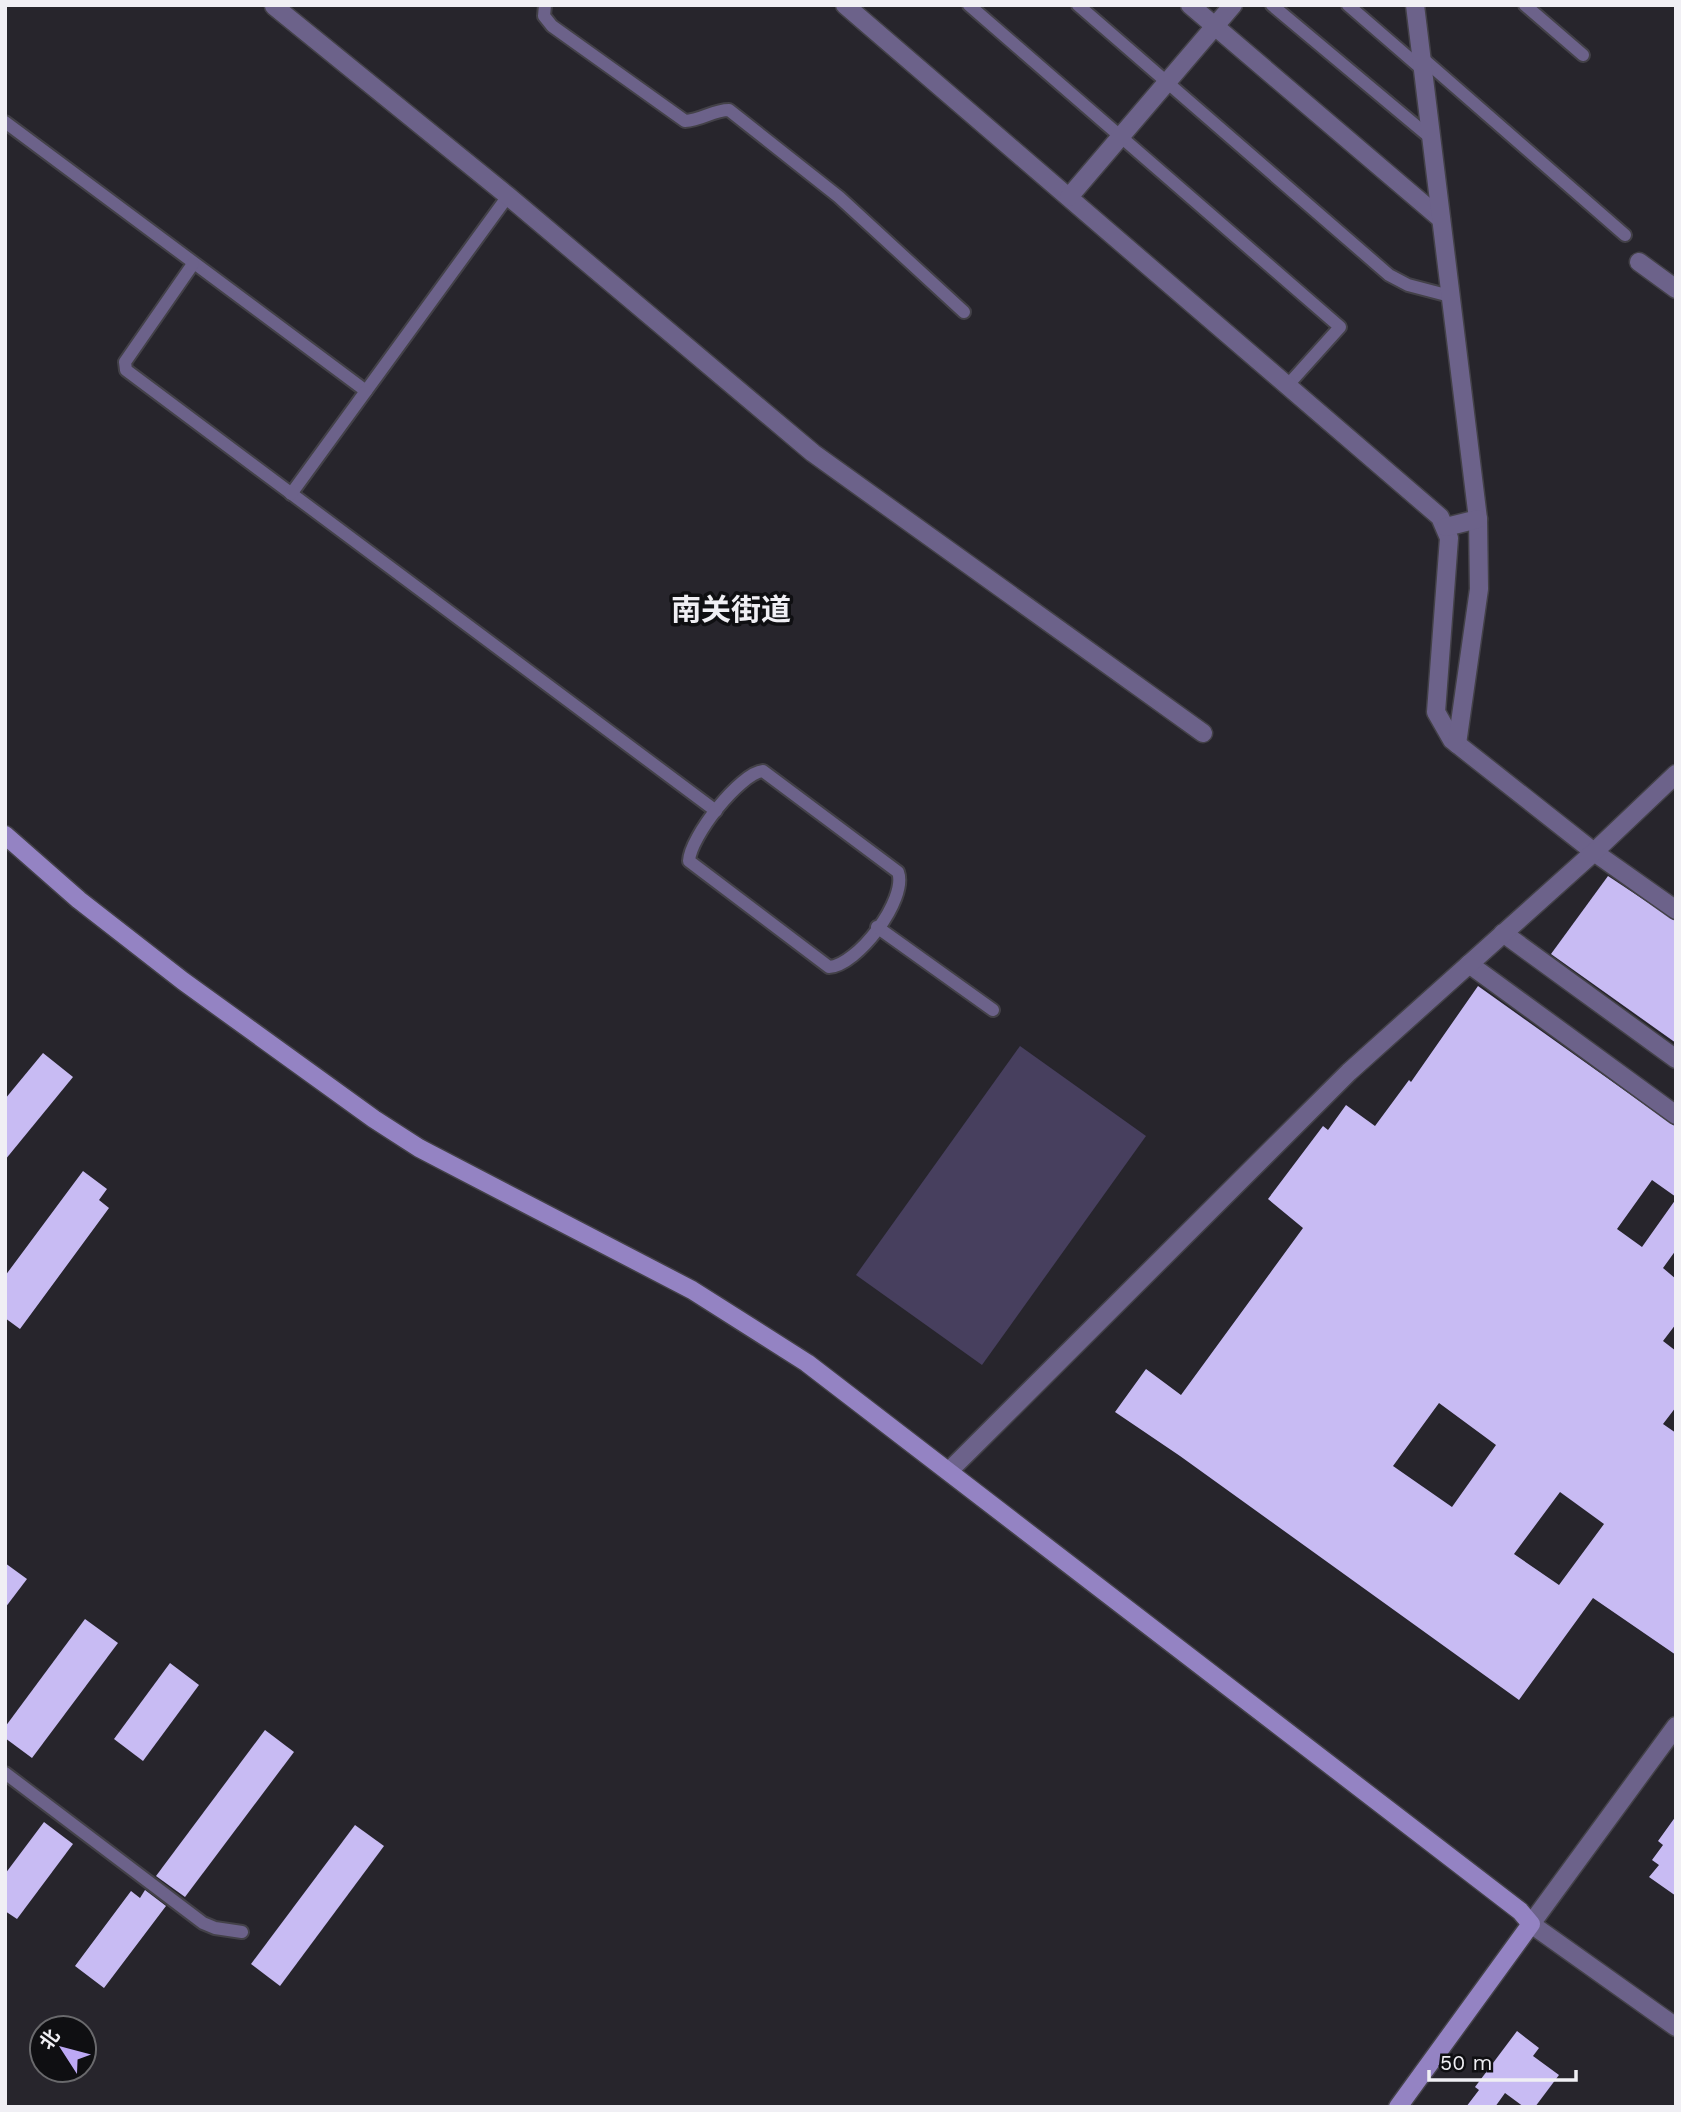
<svg xmlns="http://www.w3.org/2000/svg" width="1681" height="2112" viewBox="0 0 1681 2112" font-family="'Work Sans','Noto Sans SC',sans-serif">
  <style>
    .green { fill: #473f5e }
    .building { fill: #c8bbf3; fill-rule: evenodd }
    .lines { fill: none; stroke-linecap: round; stroke-linejoin: round }
    .lane-casing { stroke: #434148; stroke-width: 16 }
    .street-casing { stroke: #434148; stroke-width: 21 }
    .secondary-casing { stroke: #434148; stroke-width: 21 }
    .lane { stroke: #6c628a; stroke-width: 12 }
    .street { stroke: #6c628a; stroke-width: 18 }
    .secondary { stroke: #9483c3; stroke-width: 18 }
    .labels { text-anchor: middle; stroke-width: 7; stroke-linejoin: round; paint-order: stroke }
    .district-label { font-size: 30px; font-weight: bold; fill: #f0eff4; stroke: #0f0f12 }
  </style>
  <rect width="100%" height="100%" fill="#27252c"/>
  <!-- green -->
  <polygon class="green" points="1020,1046 1146,1136 982,1365 856,1275"/>
  <!-- building -->
  <g class="building">
    <polygon points="1608,876 1676,921 1676,1043 1551,954"/>
    <path d="M1478 986 1676 1127V1197L1652 1180 1617 1229 1642 1247 1676 1199V1250L1663 1268 1676 1279V1324L1663 1341 1676 1351V1407L1663 1424 1676 1433V1655L1593 1598 1519 1700 1180 1456 1115 1412 1146 1369 1181 1395 1303 1228 1268 1199 1323 1126 1328 1130 1346 1105 1375 1126 1409 1080 1411 1082ZM1439 1403 1496 1445 1452 1507 1393 1466ZM1560 1492 1604 1524 1559 1585 1514 1554Z"/>
    <polygon points="43,1053 73,1077 5,1160 5,1099"/>
    <polygon points="83,1171 107,1189 99,1200 109,1208 20,1329 5,1318 5,1276"/>
    <polygon points="5,1563 27,1579 5,1608"/>
    <polygon points="85,1619 118,1643 32,1758 5,1738 5,1727"/>
    <polygon points="170,1663 199,1685 143,1761 114,1739"/>
    <polygon points="265,1730 294,1752 185,1897 156,1876"/>
    <polygon points="1676,1816 1676,1896 1649,1877 1659,1865 1652,1860 1663,1845 1658,1841"/>
    <polygon points="44,1822 73,1844 17,1919 5,1911 5,1874"/>
    <polygon points="355,1825 384,1846 280,1986 251,1964"/>
    <polygon points="145,1890 166,1906 104,1988 75,1966 131,1891 140,1898"/>
    <polygon points="1517,2031 1539,2048 1533,2056 1559,2075 1535,2107 1524,2107 1505,2093 1495,2107 1466,2107 1479,2090 1475,2087"/>
  </g>
  <g class="lines">
    <!-- lane casing -->
    <g class="lane-casing">
      <g id="lane">
        <path d="M545 5 544 16 552 26 685 121C702 120 713 110 729 110L839 197 964 312"/>
        <polyline points="969,5 1340,327 1287,386"/>
        <polyline points="1078,5 1389,275 1408,285 1450,296"/>
        <polyline points="1272,5 1432,139"/>
        <polyline points="1348,5 1423,70"/>
        <polyline points="1525,5 1583,55"/>
        <polyline points="1421,57 1625,235"/>
        <polyline points="5,122 366,391"/>
        <polyline points="193,264 125,362 126,370 716,811"/>
        <polyline points="291,494 508,196"/>
        <path d="M763 771 898 872C908 899 857 966 829 967L689 861C690 837 740 773 763 771Z"/>
        <polyline points="877,927 993,1010"/>
        <polyline points="5,1773 203,1923 215,1928 242,1932"/>
      </g>
    </g>
    <!-- street casing -->
    <g class="street-casing">
      <g id="street">
        <polyline points="845,5 1440,517 1449,538 1436,712 1452,740 1594,852 1676,910"/>
        <polyline points="1190,5 1441,219"/>
        <polyline points="1415,5 1478,519 1479,589 1457,744"/>
        <polyline points="274,6 508,196 813,453 1203,733"/>
        <polyline points="1069,197 1233,5"/>
        <polyline points="1639,262 1676,289"/>
        <polyline points="1446,527 1478,519"/>
        <polyline points="1503,933 1676,1059"/>
        <polyline points="1469,964 1676,1115"/>
        <polyline points="950,1470 1349,1072 1594,852 1676,774"/>
        <polyline points="1676,1726 1531,1924 1676,2027"/>
      </g>
    </g>
    <!-- secondary casing -->
    <g class="secondary-casing">
      <polyline id="secondary" points="5,835 79,900 183,981 374,1119 419,1148 692,1290 807,1363 1520,1911 1531,1924 1398,2107"/>
    </g>
    <!-- lane -->
    <use href="#lane" class="lane"/>
    <!-- street -->
    <use href="#street" class="street"/>
    <!-- secondary -->
    <use href="#secondary" class="secondary"/>
  </g>
  <g class="labels">
    <!-- district labels -->
    <g class="district-label">
      <text x="731" y="620">南关街道</text>
    </g>
  </g>
  <!-- border -->
  <rect width="1681" height="2112" fill="none" stroke="#f0eff4" stroke-width="14"/>
  <!-- north arrow -->
  <g transform="translate(63 2049) rotate(306)"><circle r="33" fill="#0f0f12" stroke="#69696c" stroke-width="2"/>
  <path d="M0-5L12 26L0 18L-12 26Z" fill="#bda9f5"/>
  <text y="-10" font-size="19" font-weight="bold" text-anchor="middle" fill="#f0eff4">北</text>
  </g>
  <!-- scale -->
  <path d="M1429 2070v10h147v-10" fill="none" stroke="#f0eff4" stroke-width="3.5"/>
  <text x="1440" y="2070" font-size="21" fill="#f0eff4" stroke="#0f0f12" stroke-width="5" paint-order="stroke">50 m</text>
</svg>
